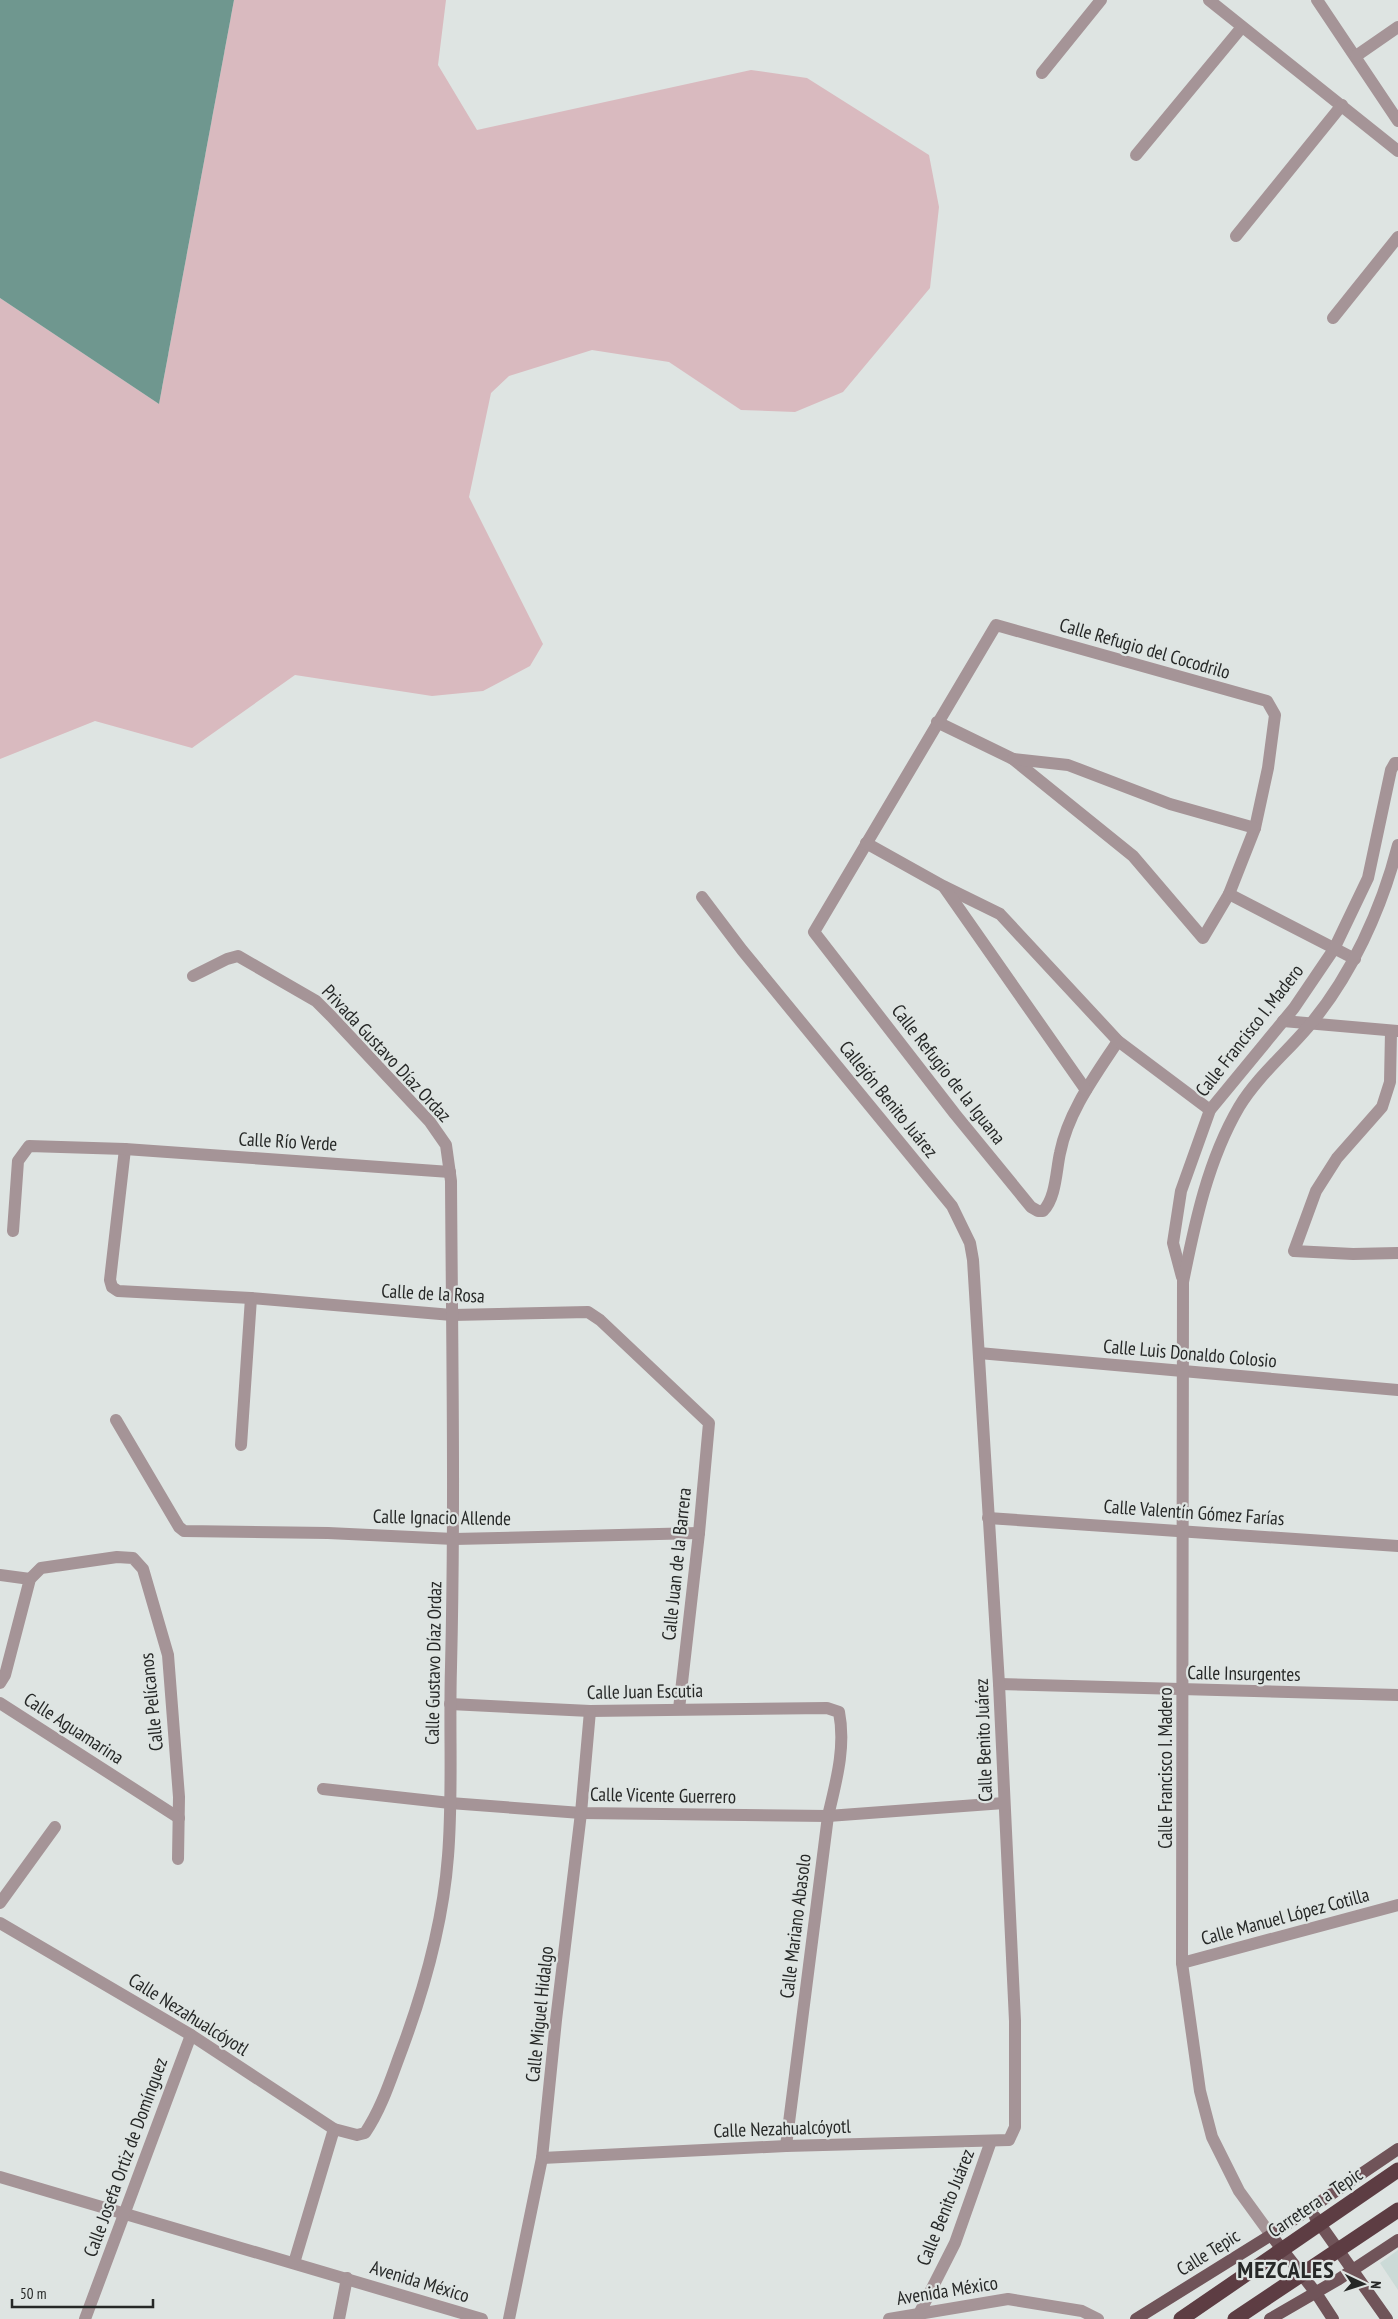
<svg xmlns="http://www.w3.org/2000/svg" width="1398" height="2319" viewBox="0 0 1398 2319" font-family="'PT Sans Narrow',sans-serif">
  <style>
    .built { fill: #cbdad7 }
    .green { fill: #d9babf }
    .water { fill: #6f978f }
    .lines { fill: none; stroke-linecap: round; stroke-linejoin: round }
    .minor { stroke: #a59497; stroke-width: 12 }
    .major { stroke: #705459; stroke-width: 12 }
    .highway-bridge { stroke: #5d3d43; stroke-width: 15 }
    .labels { text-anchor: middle; stroke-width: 4.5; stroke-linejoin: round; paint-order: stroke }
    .street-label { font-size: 19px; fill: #262827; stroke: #dee4e2 }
    .district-label { font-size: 24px; font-weight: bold; letter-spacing: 1px; fill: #262827; stroke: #dee4e2 }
  </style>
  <rect width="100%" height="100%" fill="#dee4e2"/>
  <!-- built -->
  <polygon class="built" points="1398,2250 1398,2290 1380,2263"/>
  <!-- green -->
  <polygon class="green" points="234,0 446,0 438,65 477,130 751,70 807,78 929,155 939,207 930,288 843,392 795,412 741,410 669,362 592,350 509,376 491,393 469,497 543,644 530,666 483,691 432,696 295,675 192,748 95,721 0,759 0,298 159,404"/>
  <!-- water -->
  <polygon class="water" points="0,0 234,0 159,404 0,298"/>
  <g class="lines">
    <!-- minor -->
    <g class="minor">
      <polyline points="1209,0 1398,151"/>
      <polyline points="1317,0 1398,121"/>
      <polyline points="1356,56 1398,27"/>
      <polyline points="1042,73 1101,0"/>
      <polyline points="1136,155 1242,27"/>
      <polyline points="1236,236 1342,105"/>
      <polyline points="1333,318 1398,237"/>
      <path d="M937 722 1013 759 1133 856 1203 938 1229 894 1255 828 1268 768 1275 715 1267 701 996 625 814 932 955 1114 1031 1207 1038 1211H1043C1056 1198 1056 1171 1060 1153 1068 1112 1095 1076 1118 1041"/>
      <polyline points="1013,759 1068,765 1170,804 1255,828"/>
      <polyline points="866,843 943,886 1000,914 1118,1041 1210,1110"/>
      <polyline points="944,887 1086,1090"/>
      <polyline points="1229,894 1355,959"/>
      <polyline points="1283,1021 1398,1031"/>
      <polyline points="1391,1031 1390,1082 1382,1107 1337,1158 1316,1191 1294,1251 1353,1254 1398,1253"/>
      <polyline points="125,1149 110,1280 112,1287 118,1291 251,1298 452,1315 588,1312 600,1320 709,1423 699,1533 679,1709"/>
      <polyline points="13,1231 18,1161 29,1146 125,1149 450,1172"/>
      <polyline points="1182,1277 1173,1243 1181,1191 1210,1110 1294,1008 1334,949 1368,878 1391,770 1395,763 1398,763"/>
      <polyline points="979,1353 1398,1390"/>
      <polyline points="116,1420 179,1527 184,1531 328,1533 454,1539 699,1533"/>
      <polyline points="241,1445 251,1298"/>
      <polyline points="988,1518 1398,1546"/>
      <polyline points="0,1575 30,1579"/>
      <polyline points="0,1683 5,1675 30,1579 41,1568 117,1557 133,1558 143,1569 168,1655 179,1797 178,1859"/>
      <polyline points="999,1684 1398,1695"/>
      <polyline points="0,1703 179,1818"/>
      <path d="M450 1704 590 1711 827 1708 839 1712C846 1747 836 1782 828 1816L786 2146"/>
      <polyline points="323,1789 450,1803 581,1813 828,1816 1004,1803"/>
      <polyline points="0,1903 55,1827"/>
      <path d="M0 1923 191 2035 334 2129 357 2135 365 2133C382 2108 391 2078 402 2049 425 1987 443 1923 448 1856 453 1794 449 1730 451 1667 455 1505 452 1343 451 1181L446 1145 430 1122 331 1016 316 1001 238 956 227 959 193 976"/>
      <polyline points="1182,1963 1398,1905"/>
      <polyline points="542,2158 786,2146 1009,2140 1015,2127 1015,2021 999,1684 973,1260 970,1243 952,1206 742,950 702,897"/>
      <polyline points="0,2177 482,2319"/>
      <path d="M1271 2235 1239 2191 1212 2137 1200 2091 1182 1963 1183 1282C1195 1222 1208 1160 1239 1107 1257 1077 1286 1053 1308 1027 1351 977 1382 908 1398 845"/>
      <polyline points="294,2263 334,2129"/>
      <polyline points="919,2314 955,2243 991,2141"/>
      <polyline points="85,2319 191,2035"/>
      <polyline points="339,2319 347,2278"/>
      <polyline points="509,2319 542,2158 556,2020 581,1813 590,1711"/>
      <polyline points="889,2319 1008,2299 1082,2311 1098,2319"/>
    </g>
    <!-- major -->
    <g class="major">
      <polyline points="1315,2217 1387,2319"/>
      <polyline points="1271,2235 1316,2293 1333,2319"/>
      <polyline points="1136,2319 1271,2235 1398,2149"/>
      <polyline points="1270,2319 1339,2279 1398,2240"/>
    </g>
    <!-- highway-bridge -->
    <g class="highway-bridge">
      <polyline points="1181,2319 1398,2170"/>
      <polyline points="1235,2319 1398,2210"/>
    </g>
  </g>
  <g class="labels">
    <!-- street labels -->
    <g class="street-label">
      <text transform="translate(1145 648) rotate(16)" y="7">Calle Refugio del Cocodrilo</text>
      <text transform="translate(1249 1030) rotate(-52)" y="7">Calle Francisco I. Madero</text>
      <text transform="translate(387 1053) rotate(47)" y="7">Privada Gustavo Díaz Ordaz</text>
      <text transform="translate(949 1074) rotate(52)" y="7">Calle Refugio de la Iguana</text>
      <text transform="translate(889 1099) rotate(51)" y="7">Callejón Benito Juárez</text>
      <text transform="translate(288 1141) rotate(3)" y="7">Calle Río Verde</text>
      <text transform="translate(433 1293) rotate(3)" y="7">Calle de la Rosa</text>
      <text transform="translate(1190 1353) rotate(5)" y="7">Calle Luis Donaldo Colosio</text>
      <text transform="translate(1194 1512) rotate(4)" y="7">Calle Valentín Gómez Farías</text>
      <text transform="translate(442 1517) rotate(1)" y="7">Calle Ignacio Allende</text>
      <text transform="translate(676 1564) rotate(-84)" y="7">Calle Juan de la Barrera</text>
      <text transform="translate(433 1663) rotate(-89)" y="7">Calle Gustavo Díaz Ordaz</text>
      <text transform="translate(1244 1673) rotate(1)" y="7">Calle Insurgentes</text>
      <text transform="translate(645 1691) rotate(-1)" y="7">Calle Juan Escutia</text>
      <text transform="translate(151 1702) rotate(-96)" y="7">Calle Pelícanos</text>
      <text transform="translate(74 1728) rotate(33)" y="7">Calle Aguamarina</text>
      <text transform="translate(983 1740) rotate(-92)" y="7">Calle Benito Juárez</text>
      <text transform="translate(1165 1768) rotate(-90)" y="7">Calle Francisco I. Madero</text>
      <text transform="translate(663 1795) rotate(1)" y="7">Calle Vicente Guerrero</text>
      <text transform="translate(1285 1916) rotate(-15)" y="7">Calle Manuel López Cotilla</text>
      <text transform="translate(795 1926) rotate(-83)" y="7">Calle Mariano Abasolo</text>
      <text transform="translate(189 2014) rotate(32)" y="7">Calle Nezahualcóyotl</text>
      <text transform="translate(539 2014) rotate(-84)" y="7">Calle Miguel Hidalgo</text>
      <text transform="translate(782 2128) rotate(-2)" y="7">Calle Nezahualcóyotl</text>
      <text transform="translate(125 2157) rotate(-70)" y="7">Calle Josefa Ortiz de Domínguez</text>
      <text transform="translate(1315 2202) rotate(-34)" y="7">Carretera a Tepic</text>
      <text transform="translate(945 2207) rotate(-68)" y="7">Calle Benito Juárez</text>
      <text transform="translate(1208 2252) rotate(-32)" y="7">Calle Tepic</text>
      <text transform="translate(420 2281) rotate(17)" y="7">Avenida México</text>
      <text transform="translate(947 2290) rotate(-9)" y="7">Avenida México</text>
    </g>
    <!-- district labels -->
    <g class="district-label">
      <text x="1286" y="2278">MEZCALES</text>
    </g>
  </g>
  <!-- north arrow -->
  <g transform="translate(1363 2284) rotate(94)" stroke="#dee4e2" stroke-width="4" paint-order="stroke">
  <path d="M0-4L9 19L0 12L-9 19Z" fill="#262827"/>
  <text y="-8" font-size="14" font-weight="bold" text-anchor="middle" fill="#262827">N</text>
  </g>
  <!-- scale -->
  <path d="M12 2299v8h141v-8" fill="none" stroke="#262827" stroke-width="2.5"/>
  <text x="20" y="2299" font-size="15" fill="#262827" stroke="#dee4e2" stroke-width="4" paint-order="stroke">50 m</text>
</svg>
